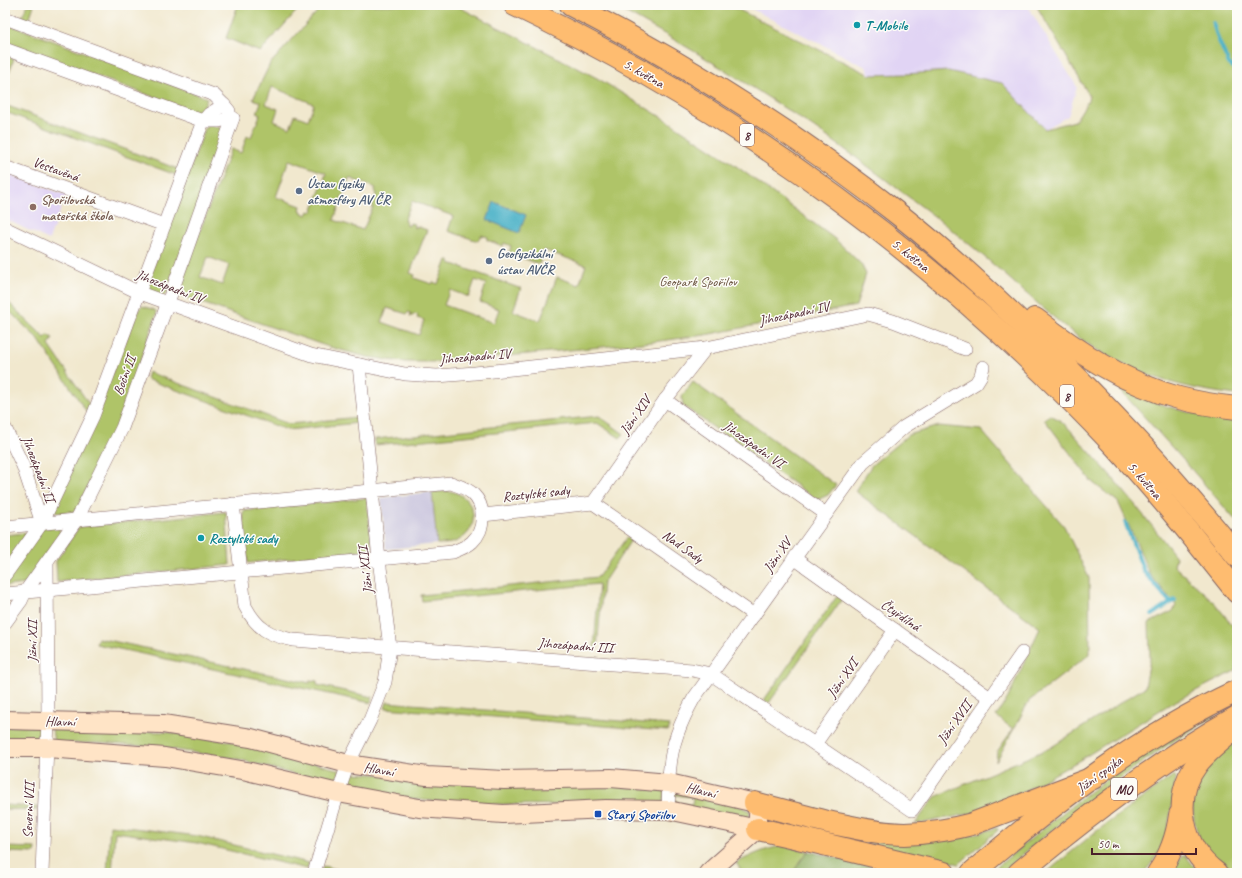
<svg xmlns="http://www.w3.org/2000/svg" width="1242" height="878" viewBox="0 0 1242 878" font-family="Caveat,sans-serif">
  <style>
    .built { fill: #e1d4f4 }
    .industrial { fill: #c5c0db }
    .green { fill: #afc468; stroke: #7c724a; fill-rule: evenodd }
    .forest { fill: #8baa5c; stroke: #6a6444 }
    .water { fill: #48b1c7; stroke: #496879 }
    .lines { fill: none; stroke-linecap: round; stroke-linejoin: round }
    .stream { stroke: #48b1c7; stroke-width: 4 }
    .street-casing { stroke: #846564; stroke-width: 14 }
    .secondary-casing { stroke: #846564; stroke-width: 20 }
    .highway-casing { stroke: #846564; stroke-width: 24 }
    .street { stroke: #fff; stroke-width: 13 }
    .secondary { stroke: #ffe4c6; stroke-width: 18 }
    .highway { stroke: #febc70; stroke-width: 22 }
    .culture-dot { fill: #0f9aa8; stroke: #fdfcf7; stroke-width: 1.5 }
    .service-dot { fill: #5c6f8a; stroke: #fdfcf7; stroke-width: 1.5 }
    .education-dot { fill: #8d6e63; stroke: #fdfcf7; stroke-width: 1.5 }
    .transit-dot { fill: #1a4fb4; stroke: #fdfcf7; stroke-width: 1.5 }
    .labels { text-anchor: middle; stroke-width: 3; stroke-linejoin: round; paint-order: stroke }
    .shield { fill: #fdfcf7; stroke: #806168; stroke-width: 1 }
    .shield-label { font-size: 13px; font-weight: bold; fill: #4a1f2b }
    .culture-label { font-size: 14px; font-weight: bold; fill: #0d838f; stroke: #fdfcf7; text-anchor: start }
    .street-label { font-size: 14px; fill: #4a1f2b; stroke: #fdfcf7 }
    .service-label { font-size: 14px; font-weight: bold; fill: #4e5e75; stroke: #fdfcf7; text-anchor: start }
    .education-label { font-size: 14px; font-weight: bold; fill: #785e54; stroke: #fdfcf7; text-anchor: start }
    .park-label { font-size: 14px; fill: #68513d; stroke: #fdfcf7 }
    .transit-label { font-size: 14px; font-weight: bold; fill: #164399; stroke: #fdfcf7; text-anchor: start }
  </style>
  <rect width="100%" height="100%" fill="#fdfcf7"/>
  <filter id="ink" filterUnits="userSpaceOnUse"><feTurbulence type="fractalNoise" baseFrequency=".025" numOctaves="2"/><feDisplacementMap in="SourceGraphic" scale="8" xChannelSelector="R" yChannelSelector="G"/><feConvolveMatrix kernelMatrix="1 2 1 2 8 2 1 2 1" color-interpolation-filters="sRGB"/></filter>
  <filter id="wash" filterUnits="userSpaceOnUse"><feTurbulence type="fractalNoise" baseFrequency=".012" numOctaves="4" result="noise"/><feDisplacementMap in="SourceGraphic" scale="16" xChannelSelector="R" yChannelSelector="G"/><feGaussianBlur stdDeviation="0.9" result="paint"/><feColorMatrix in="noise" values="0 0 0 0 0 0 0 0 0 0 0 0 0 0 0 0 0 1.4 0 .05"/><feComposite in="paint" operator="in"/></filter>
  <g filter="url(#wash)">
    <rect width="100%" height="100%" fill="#f1e8ce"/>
    <!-- built -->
    <g class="built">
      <polygon points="744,5 1027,5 1077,87 1068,116 1045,129 1002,83 906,74 870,75 866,67"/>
      <polygon points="5,173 66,195 49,240 5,219"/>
    </g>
    <!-- industrial -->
    <polygon class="industrial" points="432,492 437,544 386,549 381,498"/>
    <!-- green -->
    <g class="green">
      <polygon points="27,5 34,5 29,20 22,17"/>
      <polygon points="238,5 302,5 260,52 226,38"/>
      <path d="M321 5H455L597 78 671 123 732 163 835 239 861 264 866 274 856 306 705 335 652 342 446 362H404L367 357 326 346 176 294 231 149 241 153 247 136 251 137 260 115 257 113 261 102 253 99 270 64 316 13ZM272 87 314 104 308 120 295 115 290 128 274 121 278 109 266 104ZM289 160 326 173 324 180 326 181 324 185 322 184 313 210 311 212 309 211 307 215 301 212 302 211 300 210 301 206 276 197ZM349 178 376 188 374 191 377 193 372 205 373 207 363 230 334 220ZM412 201 453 216 448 231 478 241 481 235 488 237 487 240 503 246 504 243 511 246 509 253 539 264 544 250 586 265 579 285 557 277 540 321 513 311 521 288H519L450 263V261L447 260 438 284 433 282 432 284 414 278 415 275 410 273 427 230 416 226V228L413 227 414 224 410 223 409 226 406 224 407 222 404 221ZM208 257 229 265 222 285 200 277ZM475 280 486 284 480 302 499 309 494 323 444 305 450 290 469 297ZM387 308 407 314 408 312 411 313 410 316H413L414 314 418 315 417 318 424 320 419 335 382 322Z"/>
      <path d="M612 5H729L870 75 906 74 948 71 1002 83 1045 129 1075 121 1088 101 1089 95 1036 5H1237V395C1196 390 1155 381 1119 362 1083 345 1050 314 1020 288 990 261 958 234 925 209 893 186 862 161 829 138 759 90 687 45 612 5Z"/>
      <polygon points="5,23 207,98 201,114 5,43"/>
      <polygon points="8,57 14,59 5,83 5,66"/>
      <polygon points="5,105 178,169 176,175 5,112"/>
      <polygon points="211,125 225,130 166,294 162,296 147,290 146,286 206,126"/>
      <polygon points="5,299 45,338 47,335 53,338 49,345 91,407 88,414 38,339 5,307"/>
      <polygon points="142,306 155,310 157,313 118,425 76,511 56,513 54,509 139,309"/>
      <polygon points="148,372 289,424 358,417 359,423 287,430 146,379"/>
      <polygon points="693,382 836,485 828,495 817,500 683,406 682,396"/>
      <path d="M1122 388C1139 396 1157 404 1176 409 1196 415 1217 417 1237 419V522L1186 463 1120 390Z"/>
      <path d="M1050 415C1066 421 1076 438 1088 450 1119 484 1148 520 1176 557L1174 566 1213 601 1237 631V670L1170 704 1080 760 1014 797 974 813 915 824 935 797 1050 748 1145 687 1150 659 1149 623 1173 611 1176 605 1149 574 1138 546 1118 502 1092 482 1044 419Z"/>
      <polygon points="599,416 624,434 620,438 597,423 375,445 375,439"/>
      <polygon points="939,426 981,430 1064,526 1089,578 1090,654 1029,701 996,762 997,752 1013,729 996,716 1008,698 1040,628 855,491 872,465 908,435"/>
      <path d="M448 491C475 494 483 527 459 540 452 544 444 544 437 544L432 492Z"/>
      <polygon points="367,498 372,550 248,563 243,513 244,511"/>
      <polygon points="226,512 230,565 57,582 56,561 79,527"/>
      <polygon points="59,526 60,534 26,584 5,586 6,580 42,528"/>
      <polygon points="24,533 25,536 5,565 5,535"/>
      <polygon points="627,537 631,540 603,583 597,648 594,647 599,584 422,601 421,595 598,577"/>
      <polygon points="837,596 842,599 779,689 769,703 764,700"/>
      <polygon points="98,638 310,683 310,680 317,681 317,685 373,697 371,703 96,644"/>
      <polygon points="387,702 670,725 668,731 628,728 385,708"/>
      <path d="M1215 714V716C1139 760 1068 815 1001 873L991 872C1032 838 1072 804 1115 773 1147 751 1181 733 1215 714Z"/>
      <polygon points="5,726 41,726 41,740 5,743"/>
      <polygon points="52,729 166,732 241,743 340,770 336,783 333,785 238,759 157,747 98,743 54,743"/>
      <path d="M1237 739V873C1230 873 1224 869 1218 864 1196 843 1186 809 1198 780 1206 761 1221 751 1237 739Z"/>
      <path d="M349 773 600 785 665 790 663 803C586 804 509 807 432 801 404 799 375 792 348 788L346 784Z"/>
      <path d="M1174 775 1176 777C1171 810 1169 848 1143 873H1046L1094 833Z"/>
      <polygon points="676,791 727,800 750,811 749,819 676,805 674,800 677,801 678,803 692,805 693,797 675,795"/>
      <polygon points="5,805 37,807 37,810 5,809"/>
      <polygon points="110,825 197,836 309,863 307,869 197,843 115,832 112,873 107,873"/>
      <polygon points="997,828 998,830 959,864 926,855 923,857 867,844 868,840 954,839"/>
      <path d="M784 846 808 851 793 873H743L736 863C752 855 766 848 784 846Z"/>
      <polygon points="5,847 36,848 35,853 5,852"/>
      <polygon points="1182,856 1186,856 1199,873 1172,873"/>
      <polygon points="323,866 352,873 321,872"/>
    </g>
    <!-- forest -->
    <polygon class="forest" points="808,851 901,873 792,873"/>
    <!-- water -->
    <polygon class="water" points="494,202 526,215 519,233 487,220"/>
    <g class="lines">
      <!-- stream -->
      <g class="stream">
        <polyline points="1213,23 1218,39 1229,64 1237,70"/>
        <polyline points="1125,522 1144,572 1170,602"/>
        <polyline points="1152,615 1175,600"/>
      </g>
    </g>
  </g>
  <g filter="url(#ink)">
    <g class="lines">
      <!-- street casing -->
      <g class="street-casing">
        <g id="street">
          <polyline points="5,18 214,95 224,105 229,111"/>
          <polyline points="5,49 203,121 219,121 233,118"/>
          <polyline points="5,167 164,225"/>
          <polyline points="5,228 140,293 311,355 405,374 437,376 475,373 706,348 868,314 893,321 965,349"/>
          <polyline points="665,400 826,514"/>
          <polyline points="5,428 23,466 42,523"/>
          <polyline points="593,503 754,615"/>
          <polyline points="593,503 665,400 706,348"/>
          <path d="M233 504 245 606C257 629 269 635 293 640L692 670 711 674 912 810 1022 653"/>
          <polyline points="483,515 593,503"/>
          <path d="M5 527 451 483C459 486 467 488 473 494 486 507 485 530 472 542 467 547 459 549 453 552L5 594"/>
          <polyline points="794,558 990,698"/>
          <polyline points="5,575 42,523 93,416 203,121 209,114 224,105"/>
          <polyline points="5,623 21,601 25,592 77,519 122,428 171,294 233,118"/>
          <polyline points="815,744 895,630"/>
          <path d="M668 810C669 796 668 781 670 767 672 742 682 719 694 698L863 463 904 427 976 383 981 375 983 367"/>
          <polyline points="42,873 48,720 47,562"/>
          <polyline points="314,873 338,793 348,764 370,720 385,682 390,648 379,559 359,365"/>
        </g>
      </g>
      <!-- secondary casing -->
      <g class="secondary-casing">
        <g id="secondary">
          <polyline points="5,720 163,724 251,738 348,764 427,776 504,780 611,778 669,783 755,803 758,813 758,829"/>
          <polyline points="5,748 47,748 165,757 247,771 338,793 419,808 503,814 606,809 668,810 758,829"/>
          <polyline points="708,873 758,829"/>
        </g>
      </g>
      <!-- highway casing -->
      <g class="highway-casing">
        <g id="highway">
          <path d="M515 5C742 113 945 264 1116 447 1159 494 1198 543 1237 592"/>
          <path d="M571 5C687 65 799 135 902 217 950 255 995 297 1039 340 1109 408 1176 479 1237 556"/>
          <path d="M1035 319C1078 352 1126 384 1179 398 1198 403 1218 406 1237 408"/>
          <path d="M755 803C781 810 806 817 832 823 856 828 881 834 905 834 928 833 950 830 972 824L1093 778"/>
          <polyline points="758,829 794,837 944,873"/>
          <path d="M972 873C1053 803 1140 736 1237 691"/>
          <path d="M1019 873C1088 815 1159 761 1237 717"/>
          <path d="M1158 873C1171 855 1177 837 1180 815"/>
          <path d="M1216 873C1182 848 1171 798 1197 764 1207 751 1221 741 1233 730"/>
        </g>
      </g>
      <!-- street -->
      <use href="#street" class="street"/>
      <!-- secondary -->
      <use href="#secondary" class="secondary"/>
      <!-- highway -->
      <use href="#highway" class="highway"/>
    </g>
  </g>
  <!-- markers -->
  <g class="culture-dot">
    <circle cx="857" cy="25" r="4"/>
    <circle cx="201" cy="538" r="4"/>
  </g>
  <g class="service-dot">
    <circle cx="299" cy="191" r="4"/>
    <circle cx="489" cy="261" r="4"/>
  </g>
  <circle class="education-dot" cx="33" cy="207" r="4"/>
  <rect class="transit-dot" x="594" y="810" width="8" height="8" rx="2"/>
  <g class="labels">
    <!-- shield labels -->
    <g class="shield">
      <rect x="740" y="124" width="14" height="22" rx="3"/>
      <rect x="1060" y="385" width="14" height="22" rx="3"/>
      <rect x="1111" y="778" width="26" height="22" rx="3"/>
    </g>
    <g class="shield-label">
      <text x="747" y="140">8</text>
      <text x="1067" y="401">8</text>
      <text x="1124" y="794">MO</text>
    </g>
    <!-- culture labels -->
    <g class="culture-label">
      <text x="865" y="30">T-Mobile</text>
      <text x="209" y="543">Roztylské sady</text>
    </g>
    <!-- street labels -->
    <g class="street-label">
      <text transform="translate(644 73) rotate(30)" y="5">5. května</text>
      <text transform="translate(56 169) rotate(20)" y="5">Vestavěná</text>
      <text transform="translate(911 255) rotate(39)" y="5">5. května</text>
      <text transform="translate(170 286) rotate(21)" y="5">Jihozápadní IV</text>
      <text transform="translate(794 313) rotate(-12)" y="5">Jihozápadní IV</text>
      <text transform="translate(475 356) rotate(-5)" y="5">Jihozápadní IV</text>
      <text transform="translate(124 375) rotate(-70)" y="5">Boční II</text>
      <text transform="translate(635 415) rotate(-55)" y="5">Jižní XIV</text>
      <text transform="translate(754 444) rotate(35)" y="5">Jihozápadni VI</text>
      <text transform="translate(39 469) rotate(69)" y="5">Jihozápadní II</text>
      <text transform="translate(1145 480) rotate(49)" y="5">5. května</text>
      <text transform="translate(536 493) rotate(-6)" y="5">Roztylské sady</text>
      <text transform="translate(683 546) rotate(35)" y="5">Nad Sady</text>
      <text transform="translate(777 555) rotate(-55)" y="5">Jižní XV</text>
      <text transform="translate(365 570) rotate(-97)" y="5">Jižní XIII</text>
      <text transform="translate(901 615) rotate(35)" y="5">Čtyřdílná</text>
      <text transform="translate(32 641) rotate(-90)" y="5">Jižní XII</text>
      <text transform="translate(576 645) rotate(4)" y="5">Jihozápadní III</text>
      <text transform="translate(842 678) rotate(-55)" y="5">Jižní XVI</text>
      <text transform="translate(60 721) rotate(1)" y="5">Hlavní</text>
      <text transform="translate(954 722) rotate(-55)" y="5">Jižní XVII</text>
      <text transform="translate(379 769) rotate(9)" y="5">Hlavní</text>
      <text transform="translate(1099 774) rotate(-36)" y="5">Jižní spojka</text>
      <text transform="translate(701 790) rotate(13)" y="5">Hlavní</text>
      <text transform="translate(28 810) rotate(-88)" y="5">Severní VII</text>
    </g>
    <!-- service labels -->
    <g class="service-label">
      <text x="307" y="188">Ústav fyziky<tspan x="307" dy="16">atmosféry AV ČR</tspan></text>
      <text x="497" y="258">Geofyzikální<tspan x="497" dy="16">ústav AVČR</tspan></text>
    </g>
    <!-- education labels -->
    <g class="education-label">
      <text x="41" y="204">Spořilovská<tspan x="41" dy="16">mateřská škola</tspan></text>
    </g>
    <!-- park labels -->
    <g class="park-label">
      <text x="698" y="286">Geopark Spořilov</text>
    </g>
    <!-- transit labels -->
    <g class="transit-label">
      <text x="606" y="819">Starý Spořilov</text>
    </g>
  </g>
  <!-- margin -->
  <rect width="1242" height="878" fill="none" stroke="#fdfcf7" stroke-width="20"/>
  <!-- scale -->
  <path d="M1092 848v6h104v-6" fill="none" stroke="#4a1f2b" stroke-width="2"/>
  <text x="1098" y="848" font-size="12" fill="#4a1f2b" stroke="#fdfcf7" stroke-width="3" paint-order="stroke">50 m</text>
</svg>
